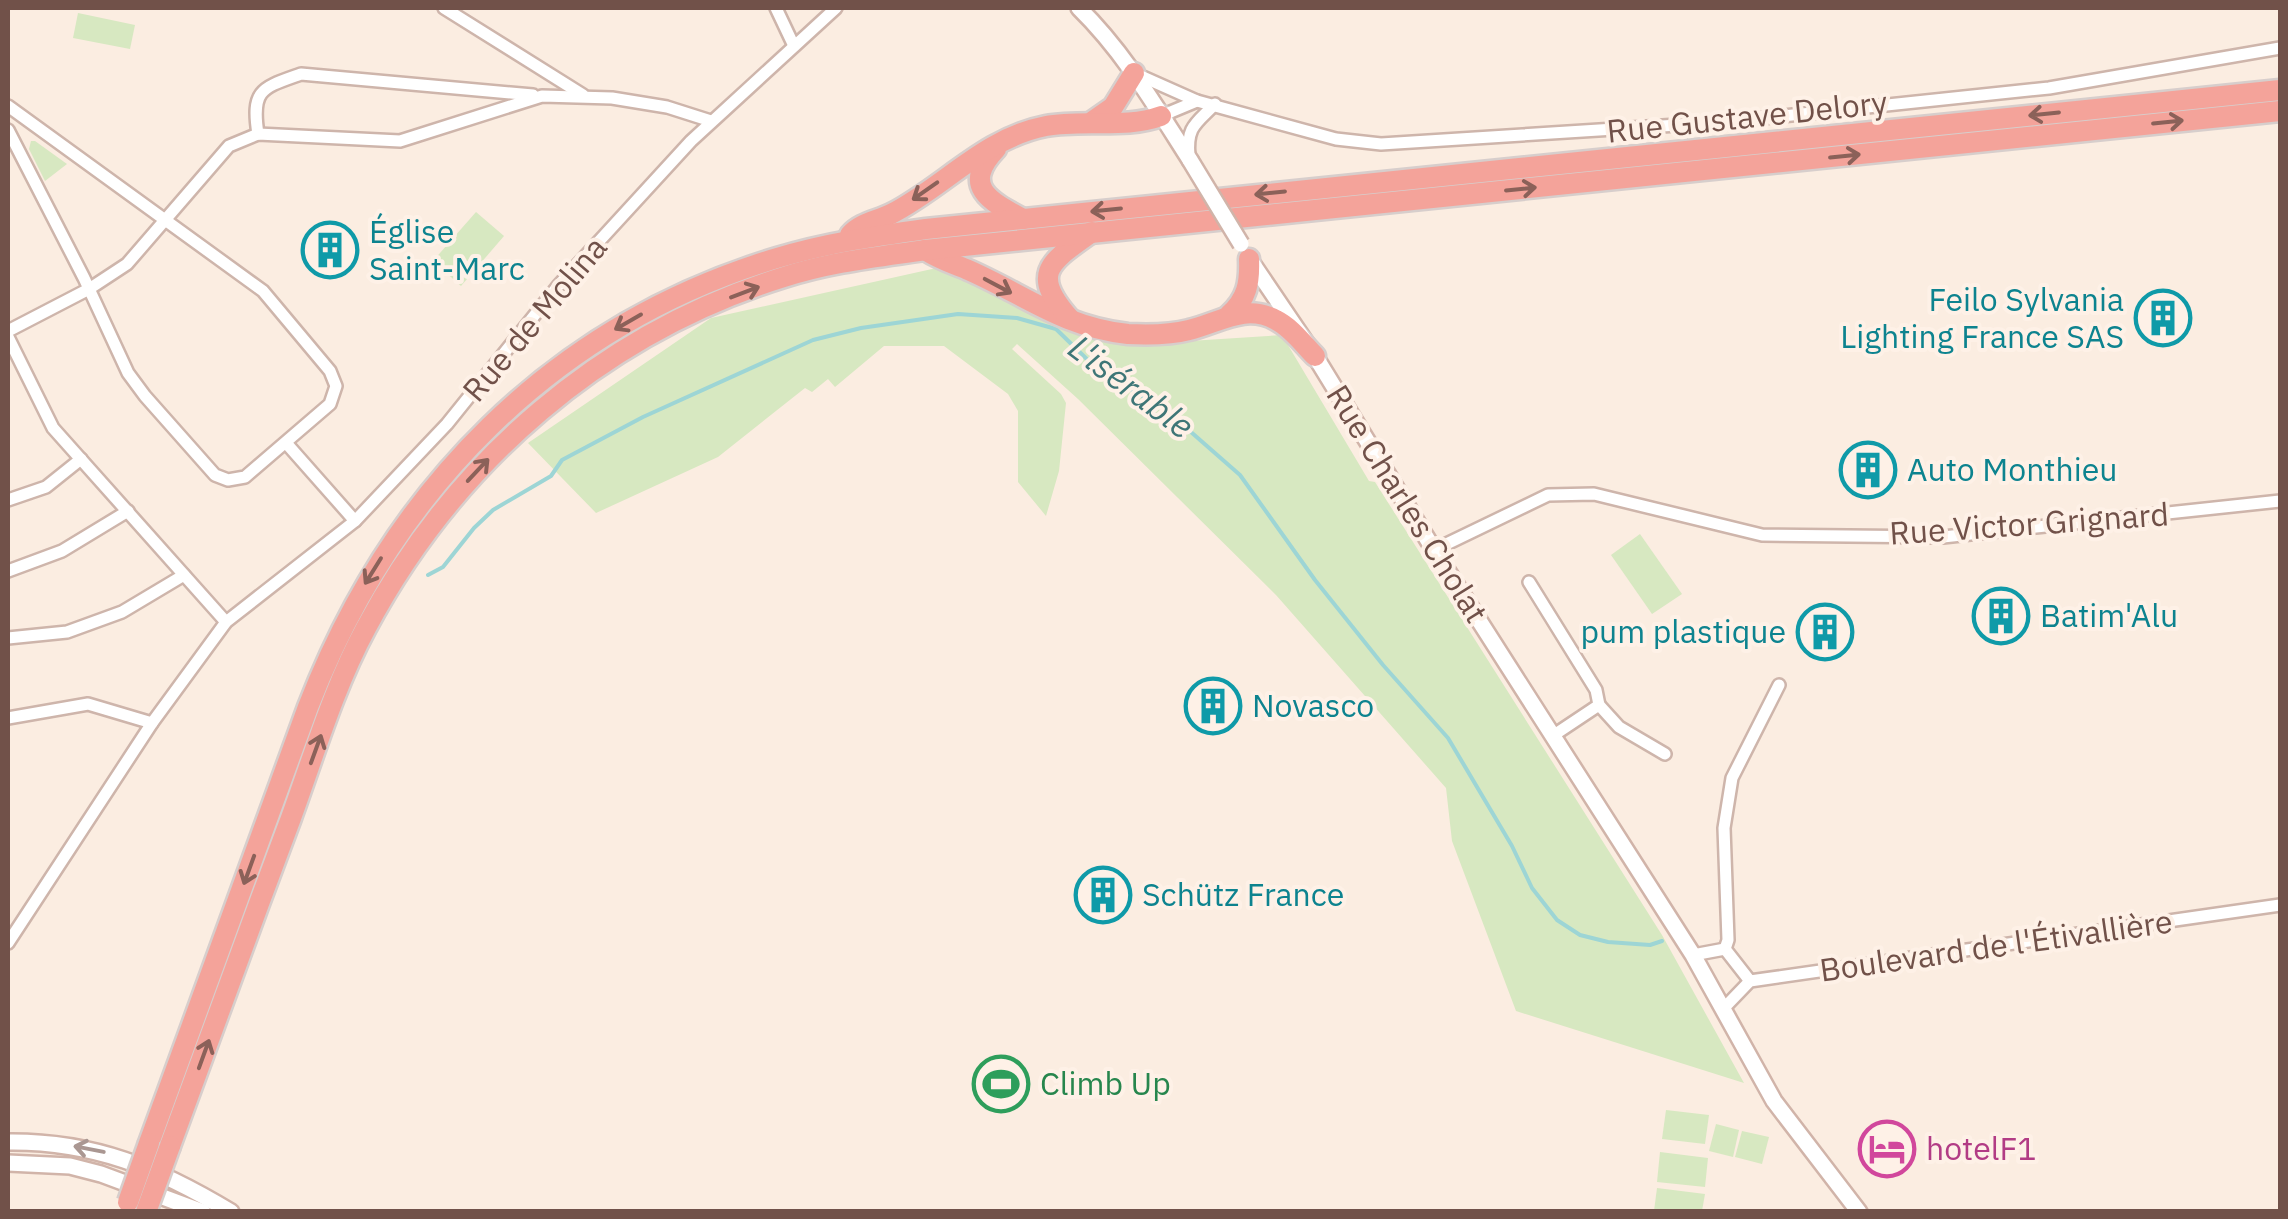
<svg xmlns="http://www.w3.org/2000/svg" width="2288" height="1219" viewBox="0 0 2288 1219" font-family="'IBM Plex Sans',sans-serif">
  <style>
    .green { fill: #d7e8c1 }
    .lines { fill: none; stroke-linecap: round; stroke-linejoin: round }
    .stream { stroke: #9dd5d5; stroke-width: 4 }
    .street-casing { stroke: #ceb5ab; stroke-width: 16 }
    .secondary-casing { stroke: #d1b4a9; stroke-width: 20 }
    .highway-casing { stroke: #d7cecc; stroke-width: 25 }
    .street { stroke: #fff; stroke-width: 11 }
    .secondary { stroke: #fff; stroke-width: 15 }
    .highway { stroke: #f4a39a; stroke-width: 20 }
    .secondary-bridge-casing { stroke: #d1b4a9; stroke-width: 20; stroke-linecap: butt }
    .highway-bridge-casing { stroke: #d7cecc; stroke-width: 25; stroke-linecap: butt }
    .secondary-bridge { stroke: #fff; stroke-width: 15 }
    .highway-bridge { stroke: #f4a39a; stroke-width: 20 }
    .oneway { stroke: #8b6159 }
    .oneway2 { stroke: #aa9792 }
    .labels { text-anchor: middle; stroke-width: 8; stroke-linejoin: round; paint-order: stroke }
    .street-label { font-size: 32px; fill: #715149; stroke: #fef1e7 }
    .culture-label { font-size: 32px; fill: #0d838f; stroke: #fef1e7; text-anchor: start }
    .leisure-label { font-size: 32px; fill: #27864d; stroke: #fef1e7; text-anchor: start }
    .hotel-label { font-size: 32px; fill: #b23c85; stroke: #fef1e7; text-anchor: start }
    .water-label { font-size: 35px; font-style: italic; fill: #3e7677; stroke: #fef1e7 }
  </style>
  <rect width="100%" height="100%" fill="#fbede1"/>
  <!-- green -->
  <g class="green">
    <polygon points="78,13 135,25 130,49 73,38"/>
    <polygon points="31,141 35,141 67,164 45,181 29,149"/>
    <polygon points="476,212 504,236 461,286 433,261"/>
    <polygon points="941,267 1127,345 1282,335 1369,481 1375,482 1662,935 1744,1083 1516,1011 1452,841 1446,788 1276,595 1078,399 1017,344 1012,349 1061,394 1066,403 1059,471 1046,516 1018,482 1018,411 1008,394 944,346 884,346 835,387 828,379 812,392 805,388 718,457 596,513 528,443 711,318"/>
    <polygon points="1640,534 1682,594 1652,614 1611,555"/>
    <polygon points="1666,1110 1709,1115 1705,1144 1662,1139"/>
    <polygon points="1716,1124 1739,1130 1733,1157 1709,1151"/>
    <polygon points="1742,1131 1769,1137 1762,1164 1735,1157"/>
    <polygon points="1660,1152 1708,1158 1705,1187 1657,1182"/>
    <polygon points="1657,1188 1705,1194 1702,1211 1654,1211"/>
  </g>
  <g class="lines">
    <!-- stream -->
    <polyline class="stream" points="428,575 443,567 474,528 493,510 551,476 562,460 643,417 813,340 861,328 958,314 1017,318 1056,329 1098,370 1167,411 1240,475 1315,580 1383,665 1448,738 1512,846 1532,888 1557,920 1580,935 1608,942 1650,945 1662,941"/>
    <!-- street casing -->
    <g class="street-casing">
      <g id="street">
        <polyline points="444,8 583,95"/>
        <polyline points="776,8 794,46"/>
        <polyline points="1134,73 1197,101 1336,139 1381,144 1725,122 2049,88 2280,48"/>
        <polyline points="8,106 263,291 330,371 336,386 330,404 245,477 228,480 215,475 145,396 128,373 84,278 8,130"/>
        <polyline points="1161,116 1197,101"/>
        <path d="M258 134C251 89 262 88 301 74L533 95"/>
        <path d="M1189 156C1186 126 1197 123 1215 104"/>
        <polyline points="8,331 89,289 127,264 229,146 258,134 400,141 542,96 612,98 667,107 711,121"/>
        <polyline points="8,337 53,428 226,622"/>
        <polyline points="287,444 355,521"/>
        <polyline points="8,500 46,487 81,459"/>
        <polyline points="1434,550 1548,495 1594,494 1762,535 1943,537 2280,501"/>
        <polyline points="8,571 62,551 128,511"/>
        <polyline points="1529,582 1596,690 1599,705 1554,735"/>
        <polyline points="8,638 67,632 122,612 184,575"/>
        <polyline points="1599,705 1619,727 1665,754"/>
        <polyline points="8,718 88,704 152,723"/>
        <polyline points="8,943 152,723 226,622 355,521 447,424 558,286 691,141 836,8"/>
        <polyline points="1725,949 1728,940 1724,828 1732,778 1779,685"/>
        <polyline points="1725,949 1750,981"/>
        <polyline points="1693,955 1725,949"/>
        <polyline points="1724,1008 1750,981 2280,905"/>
      </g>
    </g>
    <!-- secondary casing -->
    <g class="secondary-casing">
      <g id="secondary">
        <path d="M1079 8C1124 52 1156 107 1190 160"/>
        <polyline points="1250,260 1315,356 1434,550 1693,955 1774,1101 1859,1212"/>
        <path d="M8 1142C94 1141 158 1168 231 1212"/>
        <polyline points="8,1163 70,1166 101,1174 203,1212"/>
      </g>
    </g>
    <!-- highway casing -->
    <g class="highway-casing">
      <g id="highway">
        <polyline points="1093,121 1113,107 1134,73"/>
        <path d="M996 149C961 186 989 201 1023 219"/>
        <path d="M850 235C860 223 877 221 891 214 944 187 984 138 1046 126 1083 119 1126 129 1161 116"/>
        <path d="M925 250C939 259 951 263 966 269 1024 294 1062 327 1128 334 1148 335 1170 335 1189 330 1219 323 1245 303 1276 320 1292 328 1303 344 1315 356"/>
        <path d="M1229 315C1247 299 1250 283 1249 259"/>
        <path d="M1070 319C1029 273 1050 262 1092 232"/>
        <path d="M149 1143 308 707C392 490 552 326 777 258 826 243 876 236 926 229L2280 90"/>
        <path d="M170 1146C210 1036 250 927 291 818 314 755 334 687 366 628 455 461 603 333 784 277 830 262 878 257 925 250L2280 111"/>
      </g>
    </g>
    <!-- street -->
    <use href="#street" class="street"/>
    <!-- secondary -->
    <use href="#secondary" class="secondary"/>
    <!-- highway -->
    <use href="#highway" class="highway"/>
    <!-- secondary-bridge casing -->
    <g class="secondary-bridge-casing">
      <polyline id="secondary-bridge" points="1190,160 1241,244"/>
    </g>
    <!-- highway-bridge casing -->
    <g class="highway-bridge-casing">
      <g id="highway-bridge">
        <polyline points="128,1202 149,1143"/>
        <polyline points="146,1212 170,1146"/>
      </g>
    </g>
    <!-- secondary-bridge -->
    <use href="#secondary-bridge" class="secondary-bridge"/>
    <!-- highway-bridge -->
    <use href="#highway-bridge" class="highway-bridge"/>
  </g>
  <!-- one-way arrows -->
  <defs><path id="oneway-shaft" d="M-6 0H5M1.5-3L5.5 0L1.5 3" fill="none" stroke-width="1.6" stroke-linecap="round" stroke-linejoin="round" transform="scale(2.5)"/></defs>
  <g class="oneway">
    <use href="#oneway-shaft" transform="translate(2044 114) rotate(174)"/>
    <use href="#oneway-shaft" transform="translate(2168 122) rotate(-6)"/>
    <use href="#oneway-shaft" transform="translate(1845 156) rotate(-6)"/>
    <use href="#oneway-shaft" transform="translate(1521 189) rotate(-6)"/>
    <use href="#oneway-shaft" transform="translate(925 191) rotate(145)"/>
    <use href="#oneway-shaft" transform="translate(1270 193) rotate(174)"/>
    <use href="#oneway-shaft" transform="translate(1106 210) rotate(174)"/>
    <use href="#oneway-shaft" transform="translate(998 286) rotate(28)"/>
    <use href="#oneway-shaft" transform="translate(745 292) rotate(-21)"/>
    <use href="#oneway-shaft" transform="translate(628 322) rotate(150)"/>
    <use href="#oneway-shaft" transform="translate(478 470) rotate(-47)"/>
    <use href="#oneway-shaft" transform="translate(373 571) rotate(122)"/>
    <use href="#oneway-shaft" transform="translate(316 749) rotate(-70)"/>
    <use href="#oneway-shaft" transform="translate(249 870) rotate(110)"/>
    <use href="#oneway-shaft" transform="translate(204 1054) rotate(-70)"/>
  </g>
  <use class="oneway2" href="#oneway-shaft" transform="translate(89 1149) rotate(-169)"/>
  <!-- icons -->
  <defs>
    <g id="building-ring" transform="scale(2.875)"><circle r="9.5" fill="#fef1e7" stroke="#0f9aa8" stroke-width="1.5"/><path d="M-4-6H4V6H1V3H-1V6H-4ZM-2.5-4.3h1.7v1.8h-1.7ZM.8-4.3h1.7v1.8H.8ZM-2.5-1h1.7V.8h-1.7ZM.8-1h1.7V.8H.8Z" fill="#0f9aa8"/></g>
    <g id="stadium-ring" transform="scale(2.875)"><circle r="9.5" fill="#fef1e7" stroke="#2e9e5b" stroke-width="1.5"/><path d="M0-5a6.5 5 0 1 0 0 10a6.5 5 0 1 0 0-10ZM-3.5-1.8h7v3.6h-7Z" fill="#2e9e5b"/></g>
    <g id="hotel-ring" transform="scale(2.875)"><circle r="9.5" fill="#fef1e7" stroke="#d1479c" stroke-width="1.5"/><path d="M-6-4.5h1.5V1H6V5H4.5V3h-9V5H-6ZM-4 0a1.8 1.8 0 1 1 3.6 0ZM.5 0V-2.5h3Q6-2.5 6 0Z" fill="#d1479c"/></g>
  </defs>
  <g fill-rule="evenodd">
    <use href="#building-ring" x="330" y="250"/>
    <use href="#building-ring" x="2163" y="318"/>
    <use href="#building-ring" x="1868" y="470"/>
    <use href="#building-ring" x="2001" y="616"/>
    <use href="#building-ring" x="1825" y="632"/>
    <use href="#building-ring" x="1213" y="706"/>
    <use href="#building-ring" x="1103" y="895"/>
    <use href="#stadium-ring" x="1001" y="1084"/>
    <use href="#hotel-ring" x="1887" y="1149"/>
  </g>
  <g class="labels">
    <!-- street labels -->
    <g class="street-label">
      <text transform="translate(1747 117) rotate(-6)" y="11">Rue Gustave Delory</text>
      <text transform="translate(535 319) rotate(-50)" y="11">Rue de Molina</text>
      <text transform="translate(1407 504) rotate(58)" y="11">Rue Charles Cholat</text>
      <text transform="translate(2029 524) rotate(-4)" y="11">Rue Victor Grignard</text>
      <text transform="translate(1996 946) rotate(-8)" y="11">Boulevard de l'Étivallière</text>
    </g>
    <!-- culture labels -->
    <g class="culture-label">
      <text x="369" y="243">Église<tspan x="369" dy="37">Saint-Marc</tspan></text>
      <text x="2124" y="311" text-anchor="end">Feilo Sylvania<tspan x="2124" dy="37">Lighting France SAS</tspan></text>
      <text x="1907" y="481">Auto Monthieu</text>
      <text x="2040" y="627">Batim'Alu</text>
      <text x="1786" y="643" text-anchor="end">pum plastique</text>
      <text x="1252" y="717">Novasco</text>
      <text x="1142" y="906">Schütz France</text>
    </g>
    <!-- leisure labels -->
    <g class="leisure-label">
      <text x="1040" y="1095">Climb Up</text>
    </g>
    <!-- hotel labels -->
    <g class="hotel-label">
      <text x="1926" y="1160">hotelF1</text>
    </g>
    <!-- water labels -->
    <g class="water-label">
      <text transform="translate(1131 387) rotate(37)" y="12">L'isérable</text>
    </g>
  </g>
  <!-- border -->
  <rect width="2288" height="1219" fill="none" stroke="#715149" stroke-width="20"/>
</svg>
